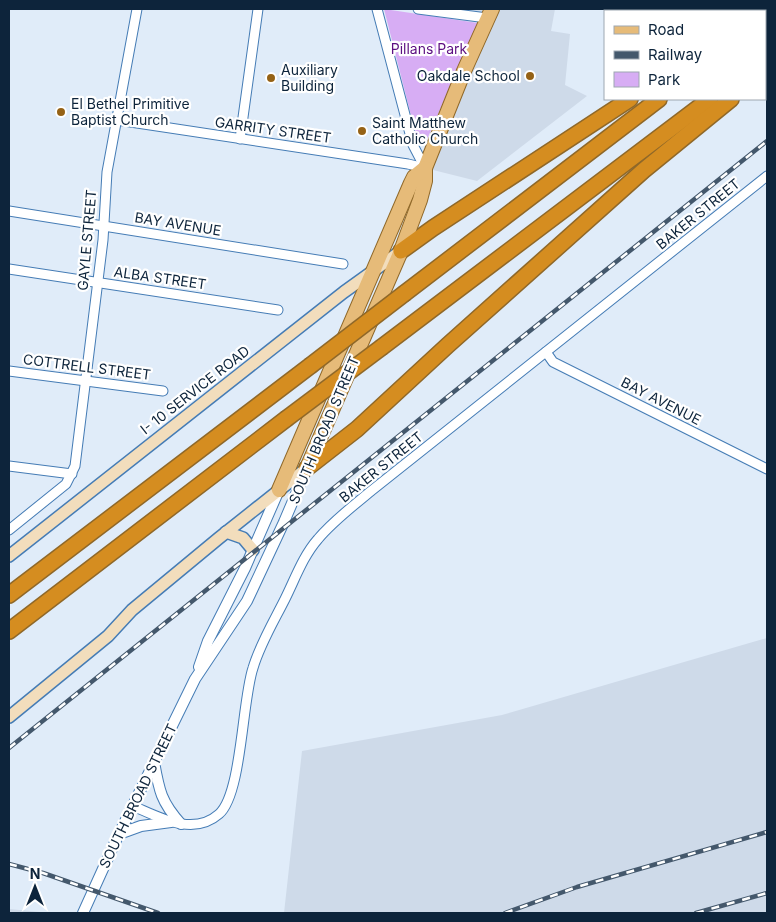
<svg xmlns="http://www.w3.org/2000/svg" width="776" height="922" viewBox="0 0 776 922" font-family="Inter,sans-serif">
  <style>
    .built { fill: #cedae9 }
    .green { fill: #d7adf4 }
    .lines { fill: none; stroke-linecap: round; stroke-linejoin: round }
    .minor-casing { stroke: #457cb5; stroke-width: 11 }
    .tertiary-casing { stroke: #457cb5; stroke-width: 12 }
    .secondary-casing { stroke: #457cb5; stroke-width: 14 }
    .primary-casing { stroke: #8f6829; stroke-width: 16 }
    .motorway-casing { stroke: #8f6829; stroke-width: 18 }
    .minor { stroke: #fff; stroke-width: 9 }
    .tertiary { stroke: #fff; stroke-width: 10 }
    .secondary { stroke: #f2ddbc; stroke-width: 11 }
    .primary { stroke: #e6bb79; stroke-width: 14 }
    .motorway { stroke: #d58d20; stroke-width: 15 }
    .rail-casing { stroke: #44586c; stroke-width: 4.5 }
    .rail { stroke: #fff; stroke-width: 2.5; stroke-dasharray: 8; stroke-linecap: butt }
    .motorway-bridge-casing { stroke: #8f6829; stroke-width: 18; stroke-linecap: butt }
    .motorway-bridge { stroke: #d58d20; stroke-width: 15 }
    .poi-dot { fill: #956216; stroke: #fff; stroke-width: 2 }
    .labels { text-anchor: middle; stroke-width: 4.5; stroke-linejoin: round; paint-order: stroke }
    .park-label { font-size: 14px; fill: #5c0f81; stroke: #fff }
    .poi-label { font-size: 14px; fill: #0d243b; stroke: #fff; text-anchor: start }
    .street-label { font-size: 14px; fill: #0d243b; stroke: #fff }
  </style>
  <rect width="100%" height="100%" fill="#e0ecf9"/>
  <!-- built -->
  <g class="built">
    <polygon points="437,9 555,9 551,31 570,34 565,85 587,96 477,181 425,168 487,18"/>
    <polygon points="767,638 767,913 284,913 302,751 502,715"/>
    <polygon points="9,909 51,913 52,913 9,913"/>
  </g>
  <!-- green -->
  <polygon class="green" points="384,9 478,23 425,144 421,145 418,143"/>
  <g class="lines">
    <!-- minor casing -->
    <g class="minor-casing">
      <g id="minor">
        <polyline points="377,9 413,145 425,168"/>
        <polyline points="418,9 487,18"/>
        <polyline points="117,120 408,164 425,168"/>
        <polyline points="240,139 258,9"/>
        <polyline points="9,211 343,264"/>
        <polyline points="9,269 278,310"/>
        <polyline points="546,352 553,362 767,469"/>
        <polyline points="9,371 163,391"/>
        <polyline points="9,466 72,474"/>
        <polyline points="9,530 66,484 75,466 103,240 107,172 137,9"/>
        <path d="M133 806C159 817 193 837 219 814 242 794 242 700 253 668 260 644 274 621 285 599 295 579 303 556 318 539 333 521 353 506 371 491L767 176"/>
      </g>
    </g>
    <!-- tertiary casing -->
    <g class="tertiary-casing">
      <g id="tertiary">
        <polyline points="199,667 208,641 245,568 279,490"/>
        <path d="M154 762C159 790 161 802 181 824"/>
        <polyline points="119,834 141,826 171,822"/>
        <polyline points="83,913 117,838 195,679 247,601 284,522 307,468"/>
      </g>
    </g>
    <!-- secondary casing -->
    <g class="secondary-casing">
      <g id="secondary">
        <polyline points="226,532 243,538 253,550"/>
        <polyline points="9,556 344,292 401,251"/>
        <polyline points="9,717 108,636 132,610 219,538 307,468"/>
      </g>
    </g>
    <!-- primary casing -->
    <g class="primary-casing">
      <g id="primary">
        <polyline points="307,468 401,251 420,200 425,181 425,168 464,71 492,9"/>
        <polyline points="279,490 411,183 414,177 425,168"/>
      </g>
    </g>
    <!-- motorway casing -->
    <g class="motorway-casing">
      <g id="motorway">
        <polyline points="765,18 767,16"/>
        <polyline points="765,57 767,55"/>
        <polyline points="765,72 767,70"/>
        <polyline points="401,251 433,228 630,99"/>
        <polyline points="405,293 659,99"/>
        <polyline points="382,347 710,99"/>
        <polyline points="307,468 357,429 448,345 644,170 731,99"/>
        <polyline points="9,595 310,366"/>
        <polyline points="9,631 286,419"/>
      </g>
    </g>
    <!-- minor -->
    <use href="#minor" class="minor"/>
    <!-- tertiary -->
    <use href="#tertiary" class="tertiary"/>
    <!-- secondary -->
    <use href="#secondary" class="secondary"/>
    <!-- primary -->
    <use href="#primary" class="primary"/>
    <!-- motorway -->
    <use href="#motorway" class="motorway"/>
    <!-- rail casing -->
    <g class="rail-casing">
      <g id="rail">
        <polyline points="9,748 767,141"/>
        <polyline points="9,864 43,873 158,913"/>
        <polyline points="505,913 577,887 767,832"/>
        <polyline points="696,913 767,893"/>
      </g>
    </g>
    <!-- rail -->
    <use href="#rail" class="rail"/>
    <!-- motorway-bridge casing -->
    <g class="motorway-bridge-casing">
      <g id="motorway-bridge">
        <polyline points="310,366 405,293"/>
        <polyline points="286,419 382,347"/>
      </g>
    </g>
    <!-- motorway-bridge -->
    <use href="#motorway-bridge" class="motorway-bridge"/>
  </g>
  <!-- markers -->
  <g class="poi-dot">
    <circle cx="530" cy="76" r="5"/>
    <circle cx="271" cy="78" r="5"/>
    <circle cx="61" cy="112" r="5"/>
    <circle cx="362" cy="131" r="5"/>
  </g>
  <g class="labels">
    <!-- park labels -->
    <g class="park-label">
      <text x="429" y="54">Pillans Park</text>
    </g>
    <!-- poi labels -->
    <g class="poi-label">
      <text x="281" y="75">Auxiliary<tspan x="281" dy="16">Building</tspan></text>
      <text x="520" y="81" text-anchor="end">Oakdale School</text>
      <text x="71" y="109">El Bethel Primitive<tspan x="71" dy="16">Baptist Church</tspan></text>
      <text x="372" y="128">Saint Matthew<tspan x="372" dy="16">Catholic Church</tspan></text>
    </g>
    <!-- street labels -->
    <g class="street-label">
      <text transform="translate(273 130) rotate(8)" y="5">GARRITY STREET</text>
      <text transform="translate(698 214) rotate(-39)" y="5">BAKER STREET</text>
      <text transform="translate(178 224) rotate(9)" y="5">BAY AVENUE</text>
      <text transform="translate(87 240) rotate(-85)" y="5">GAYLE STREET</text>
      <text transform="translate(160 278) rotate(8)" y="5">ALBA STREET</text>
      <text transform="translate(87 367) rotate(7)" y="5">COTTRELL STREET</text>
      <text transform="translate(195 390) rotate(-38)" y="5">I- 10 SERVICE ROAD</text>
      <text transform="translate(661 401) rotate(27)" y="5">BAY AVENUE</text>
      <text transform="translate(324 430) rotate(-67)" y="5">SOUTH BROAD STREET</text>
      <text transform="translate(381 467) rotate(-39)" y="5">BAKER STREET</text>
      <text transform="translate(138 796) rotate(-64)" y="5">SOUTH BROAD STREET</text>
    </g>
  </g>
  <!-- border -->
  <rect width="776" height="922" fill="none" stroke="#0d243b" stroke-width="20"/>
  <!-- legend -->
  <rect x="604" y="10" width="162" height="90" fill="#ffffff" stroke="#9ea7b1"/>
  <rect x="614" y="26" width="25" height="8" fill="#e6bb79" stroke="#9ea7b1"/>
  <text x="648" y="35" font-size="15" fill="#0d243b">Road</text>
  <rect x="614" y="51" width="25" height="8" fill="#44586c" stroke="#9ea7b1"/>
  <text x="648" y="60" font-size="15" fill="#0d243b">Railway</text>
  <rect x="614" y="72" width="25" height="15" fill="#d7adf4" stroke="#9ea7b1"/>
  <text x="648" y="85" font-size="15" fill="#0d243b">Park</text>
  <!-- north arrow -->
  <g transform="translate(35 887)" stroke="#ffffff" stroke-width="4" paint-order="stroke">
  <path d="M0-4L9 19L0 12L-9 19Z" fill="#0d243b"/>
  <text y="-8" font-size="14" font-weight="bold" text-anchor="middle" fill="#0d243b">N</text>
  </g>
</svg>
